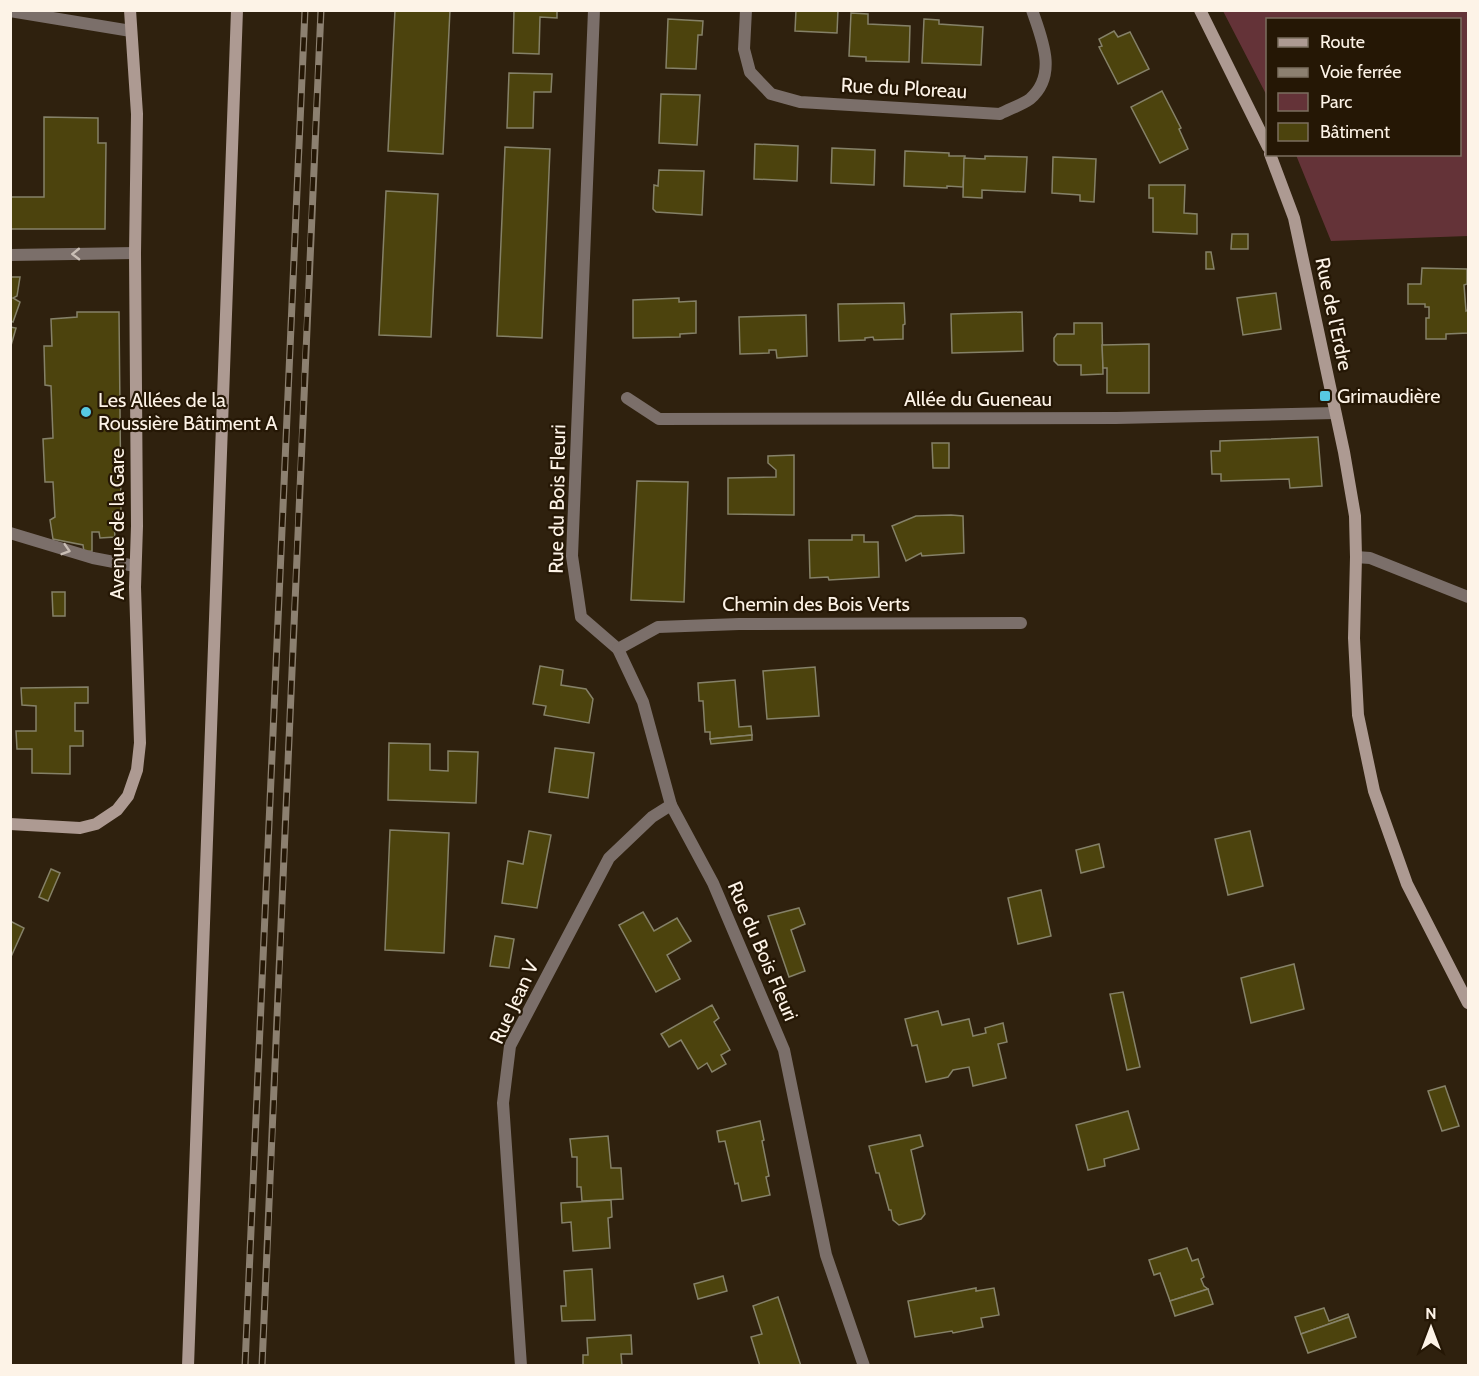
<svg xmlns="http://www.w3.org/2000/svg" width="1479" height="1376" viewBox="0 0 1479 1376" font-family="Cabin,sans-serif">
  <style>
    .green { fill: #643338 }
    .building { fill: #4c430d; stroke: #858168; stroke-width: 1.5 }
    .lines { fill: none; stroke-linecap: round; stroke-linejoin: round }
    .street { stroke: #7b6f6a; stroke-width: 12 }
    .secondary { stroke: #ad9a92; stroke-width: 12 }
    .rail-casing { stroke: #8c8070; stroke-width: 7 }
    .rail { stroke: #251705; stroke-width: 4.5; stroke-dasharray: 14; stroke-linecap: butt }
    .oneway { stroke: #c9beb5 }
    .poi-dot { fill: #57c9e2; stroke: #251705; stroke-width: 2 }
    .labels { text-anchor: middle; stroke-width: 4.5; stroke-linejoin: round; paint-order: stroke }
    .street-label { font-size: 20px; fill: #fdf3e7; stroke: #251705 }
    .poi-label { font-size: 20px; fill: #fdf3e7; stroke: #251705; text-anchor: start }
  </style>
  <rect width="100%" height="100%" fill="#2f210e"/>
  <!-- green -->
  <polygon class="green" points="1223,11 1468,11 1468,236 1331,241 1296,155 1460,154 1460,20 1268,20 1267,96"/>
  <!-- building -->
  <g class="building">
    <polygon points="395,10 450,10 443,154 388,151"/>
    <polygon points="514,10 557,10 557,18 540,17 539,54 513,53"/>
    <polygon points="796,10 838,10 837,33 795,31"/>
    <polygon points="851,13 868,14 868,24 910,26 909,62 866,61 866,57 849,56"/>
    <polygon points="668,19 703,21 702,35 698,35 696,69 666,68"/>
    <polygon points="924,19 939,20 939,24 983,27 981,65 922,63"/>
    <polygon points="1114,31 1118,37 1130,32 1149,69 1118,84 1099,47 1102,46 1099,39"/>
    <polygon points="509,73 552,74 551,92 534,92 533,128 507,128"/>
    <polygon points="1162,91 1181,128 1179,129 1188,149 1160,163 1131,107"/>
    <polygon points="661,94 700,95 697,145 659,143"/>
    <polygon points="44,117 98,118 98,143 106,143 105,229 10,229 10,197 44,197"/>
    <polygon points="755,144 798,146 797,181 754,179"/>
    <polygon points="505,147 550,149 542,338 497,336"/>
    <polygon points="832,148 875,150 874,185 831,183"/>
    <polygon points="905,151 949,153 949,156 965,156 963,187 947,186 947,188 904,186"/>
    <polygon points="985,156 1027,157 1025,192 982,190 982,198 963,197 964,158 985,159"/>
    <polygon points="1053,157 1096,159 1094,202 1080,201 1080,195 1052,193"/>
    <polygon points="659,170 704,171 702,215 656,212 653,209 654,185 658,186"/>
    <polygon points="1149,185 1185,185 1184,213 1197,214 1197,234 1153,232 1153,198 1149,198"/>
    <polygon points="386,191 438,194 431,337 379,335"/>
    <polygon points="1232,234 1248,234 1248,249 1231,249"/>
    <polygon points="1206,252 1211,252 1214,269 1206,269"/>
    <polygon points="1422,268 1467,269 1467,284 1464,285 1466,311 1468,310 1468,333 1446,334 1446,339 1426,339 1426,318 1429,318 1429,307 1425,307 1425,304 1408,304 1408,284 1421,284"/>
    <polygon points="10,277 20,277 17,296 13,298 20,302 13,322 10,321"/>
    <polygon points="1276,293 1281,329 1243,335 1237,298"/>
    <polygon points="679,298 679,302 696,301 696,333 680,334 680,337 633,338 633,300"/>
    <polygon points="904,303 905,324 903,325 903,339 874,340 873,337 865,338 865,340 839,341 838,304"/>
    <polygon points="77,312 119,312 121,511 113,512 115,537 100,538 99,532 92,532 92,551 84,552 83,545 53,539 50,520 55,517 53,482 45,482 43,439 53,438 51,386 45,385 44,346 52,346 51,319 77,317"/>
    <polygon points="1022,312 1023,351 952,353 951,314"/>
    <polygon points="806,315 807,356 777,358 776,350 769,350 769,353 740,354 739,317"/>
    <polygon points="1074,323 1102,323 1103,374 1081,375 1081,365 1058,365 1054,361 1054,338 1057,334 1074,334"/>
    <polygon points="10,327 16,328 10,349"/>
    <polygon points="1149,344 1149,393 1107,393 1107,368 1103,368 1102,345"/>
    <polygon points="1318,437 1322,486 1290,488 1289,479 1221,481 1221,474 1212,474 1211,451 1220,451 1220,441"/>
    <polygon points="932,443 949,443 949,468 933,468"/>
    <polygon points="794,455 794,515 728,514 728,478 776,477 776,470 768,463 768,456"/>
    <polygon points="637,481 688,482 684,602 631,600"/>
    <polygon points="951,515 963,516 964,553 922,556 921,553 906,561 892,526 916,516"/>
    <polygon points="852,535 864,535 864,542 878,542 879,577 829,580 828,577 810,578 809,540 852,540"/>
    <polygon points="52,592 65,592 65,616 53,616"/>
    <polygon points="540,666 563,670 561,685 586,689 593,699 589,723 544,715 546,706 533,704"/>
    <polygon points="815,667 819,716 767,719 763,671"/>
    <polygon points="735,680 739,727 751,726 752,735 710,739 710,732 705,732 703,701 699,701 698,683"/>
    <polygon points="88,687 88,703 75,703 75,731 83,731 83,746 70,746 70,774 32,773 32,749 17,749 16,731 36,731 36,706 22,705 21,688"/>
    <polygon points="752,735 752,740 711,744 710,739"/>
    <polygon points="389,743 430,744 430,770 448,771 448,751 478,752 476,803 388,800"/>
    <polygon points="555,748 594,753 588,798 549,792"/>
    <polygon points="390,830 449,833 444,953 385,950"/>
    <polygon points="529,831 551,835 537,908 502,903 508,861 523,864"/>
    <polygon points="1250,831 1263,886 1228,895 1215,839"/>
    <polygon points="1099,844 1104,867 1081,873 1076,850"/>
    <polygon points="51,869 60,873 48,901 39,897"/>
    <polygon points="1041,890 1051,936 1018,944 1008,898"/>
    <polygon points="799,908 805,924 791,930 805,971 789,977 768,916"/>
    <polygon points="643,912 654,931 677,918 691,941 667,955 680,979 656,992 619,925"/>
    <polygon points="10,921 24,928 10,959"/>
    <polygon points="495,936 514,939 509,968 490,966"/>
    <polygon points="1294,964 1304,1009 1251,1023 1241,978"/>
    <polygon points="1123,992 1140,1067 1127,1070 1110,994"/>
    <polygon points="712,1005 719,1018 714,1022 730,1050 721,1055 726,1064 712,1072 707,1063 698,1069 681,1040 669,1047 661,1034"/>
    <polygon points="938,1011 942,1025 969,1019 973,1036 986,1033 985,1028 1003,1023 1007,1042 998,1044 1006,1078 973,1086 969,1067 953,1070 948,1077 926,1082 917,1045 912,1046 905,1019"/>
    <polygon points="1445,1086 1459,1126 1442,1131 1428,1091"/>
    <polygon points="1128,1111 1139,1149 1104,1159 1105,1166 1088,1170 1076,1125"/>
    <polygon points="760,1121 764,1140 762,1141 769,1176 766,1177 770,1195 742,1201 738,1183 735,1184 725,1141 719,1142 717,1131"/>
    <polygon points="920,1135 923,1146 911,1150 925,1214 921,1219 899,1225 893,1220 891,1210 889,1210 879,1173 876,1173 869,1146"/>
    <polygon points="608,1136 611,1168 621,1168 623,1199 582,1201 581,1187 577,1187 577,1157 572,1157 570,1139"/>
    <polygon points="611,1200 612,1217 608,1218 610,1248 573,1251 571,1222 562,1223 561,1203"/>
    <polygon points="1187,1248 1192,1261 1198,1259 1204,1277 1201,1279 1204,1286 1208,1289 1170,1301 1160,1273 1154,1275 1149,1260"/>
    <polygon points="592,1269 595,1320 562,1321 561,1306 566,1306 564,1271"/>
    <polygon points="723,1276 727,1291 698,1299 694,1284"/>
    <polygon points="976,1288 976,1291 994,1288 999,1315 981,1318 983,1327 953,1333 952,1331 915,1337 908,1301"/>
    <polygon points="1208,1289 1213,1304 1175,1316 1170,1301"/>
    <polygon points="778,1297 801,1366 760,1366 751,1337 762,1334 753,1306"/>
    <polygon points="1324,1308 1329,1321 1348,1314 1349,1317 1301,1334 1295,1317"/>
    <polygon points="1349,1317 1356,1337 1308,1353 1301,1334"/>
    <polygon points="631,1335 632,1354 621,1354 622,1366 583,1366 583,1355 588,1355 587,1338"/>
  </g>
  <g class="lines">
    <!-- street -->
    <g class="street">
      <polyline points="594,10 572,556 581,617 618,649 643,702 671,805 713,883 784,1050 826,1255 864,1366"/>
      <path d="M746 10 744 49 750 72 771 94 800 102 1000 114C1009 109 1022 105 1030 99 1058 75 1042 39 1032 10"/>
      <polyline points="10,11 131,31"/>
      <polyline points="10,255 135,253"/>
      <polyline points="627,398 659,419 1116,418 1335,413"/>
      <polyline points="10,533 93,558 135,566"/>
      <polyline points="1356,557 1370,558 1468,597"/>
      <polyline points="618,649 658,627 739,624 1021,623"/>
      <polyline points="521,1366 503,1103 510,1046 609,858 652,817 671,805"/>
    </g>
    <!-- secondary -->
    <g class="secondary">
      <polyline points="1200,10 1268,147"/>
      <polyline points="1270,154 1294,218 1344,452 1355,516 1356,557 1354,638 1358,715 1374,791 1407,884 1468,1003"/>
      <polyline points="10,824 80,828 96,824 117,810 128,796 137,770 140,743 135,587 137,526 135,253 137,114 130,10"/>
      <polyline points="188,1366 237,10"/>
    </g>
    <!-- rail casing -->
    <g class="rail-casing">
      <g id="rail">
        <polyline points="245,1366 305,10"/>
        <path d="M262 1366C283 914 299 462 321 10"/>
      </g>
    </g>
    <!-- rail -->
    <use href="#rail" class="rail"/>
  </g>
  <!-- one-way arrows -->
  <defs><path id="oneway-chevron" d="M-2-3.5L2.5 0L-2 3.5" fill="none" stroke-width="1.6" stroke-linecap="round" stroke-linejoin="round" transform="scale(1.5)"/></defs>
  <g class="oneway">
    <use href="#oneway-chevron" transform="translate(76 254) rotate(179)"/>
    <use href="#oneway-chevron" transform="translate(66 550) rotate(17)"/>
  </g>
  <!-- markers -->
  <g class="poi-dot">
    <rect x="1319" y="390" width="12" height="12" rx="3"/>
    <circle cx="86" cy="412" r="6"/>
  </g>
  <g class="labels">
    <!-- street labels -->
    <g class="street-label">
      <text transform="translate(904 88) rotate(3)" y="7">Rue du Ploreau</text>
      <text transform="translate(1334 314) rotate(78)" y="7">Rue de l'Erdre</text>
      <text x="978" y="406">Allée du Gueneau</text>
      <text transform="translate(557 499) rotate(-89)" y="7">Rue du Bois Fleuri</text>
      <text transform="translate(117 524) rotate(-90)" y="7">Avenue de la Gare</text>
      <text x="816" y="611">Chemin des Bois Verts</text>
      <text transform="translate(763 951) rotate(67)" y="7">Rue du Bois Fleuri</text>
      <text transform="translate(514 1002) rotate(-65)" y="7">Rue Jean V</text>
    </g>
    <!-- poi labels -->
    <g class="poi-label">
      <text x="1337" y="403">Grimaudière</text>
      <text x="98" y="407">Les Allées de la<tspan x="98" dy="23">Roussière Bâtiment A</tspan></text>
    </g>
  </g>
  <!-- border -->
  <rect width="1479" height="1376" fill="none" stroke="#fdf3e7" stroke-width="24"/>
  <!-- legend -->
  <rect x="1266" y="18" width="195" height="138" fill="#251705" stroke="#7b6f5f" stroke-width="1.5"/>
  <rect x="1278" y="38" width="30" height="9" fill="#ad9a92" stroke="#7b6f5f" stroke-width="1.5"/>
  <text x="1320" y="48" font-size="18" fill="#fdf3e7">Route</text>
  <rect x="1278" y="68" width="30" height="9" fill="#8c8070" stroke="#7b6f5f" stroke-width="1.5"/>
  <text x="1320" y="78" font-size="18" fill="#fdf3e7">Voie ferrée</text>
  <rect x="1278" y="93" width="30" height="18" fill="#643338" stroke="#7b6f5f" stroke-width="1.5"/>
  <text x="1320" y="108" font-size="18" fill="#fdf3e7">Parc</text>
  <rect x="1278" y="123" width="30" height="18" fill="#4c430d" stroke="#7b6f5f" stroke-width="1.5"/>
  <text x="1320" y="138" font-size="18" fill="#fdf3e7">Bâtiment</text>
  <!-- north arrow -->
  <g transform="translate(1431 1328)" stroke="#251705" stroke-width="4.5" paint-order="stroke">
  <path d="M0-4.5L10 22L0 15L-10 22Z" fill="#fdf3e7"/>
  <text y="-9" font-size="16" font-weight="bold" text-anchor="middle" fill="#fdf3e7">N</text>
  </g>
</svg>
